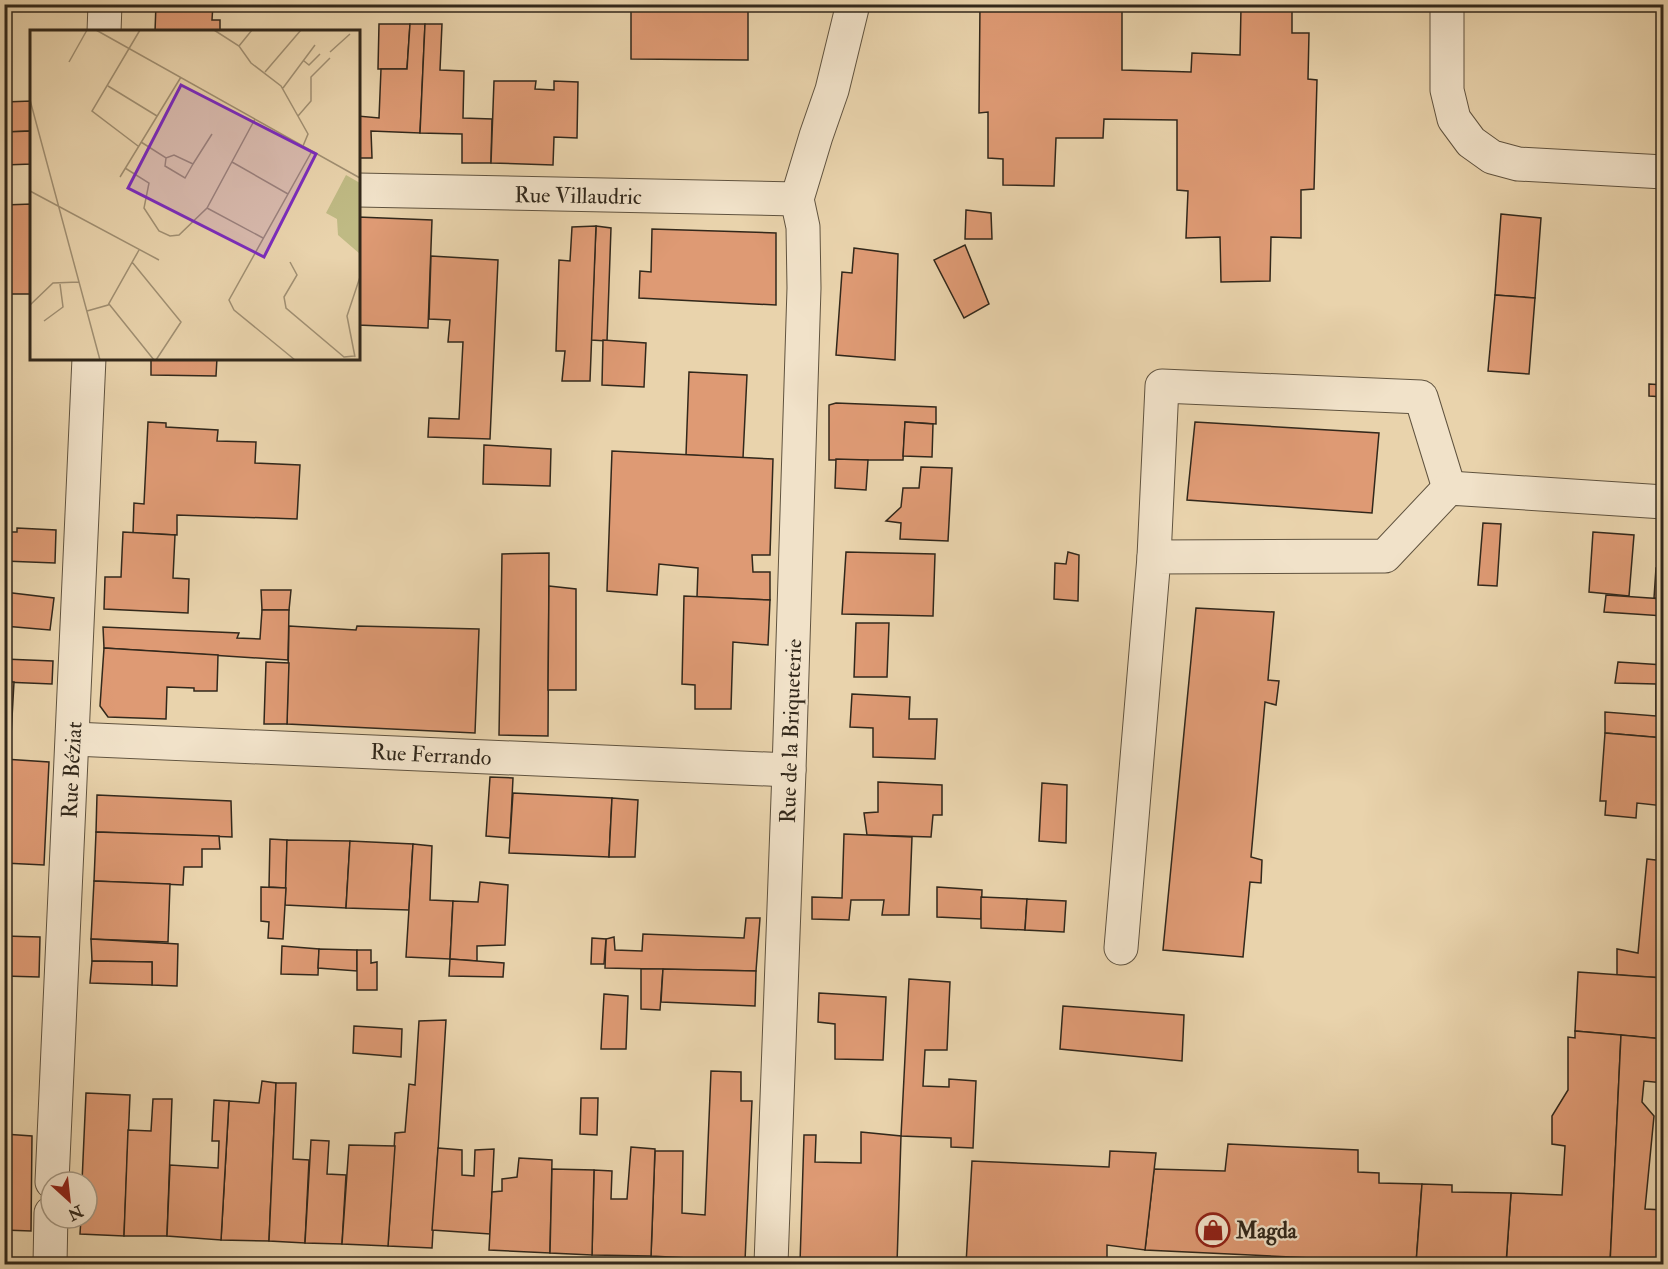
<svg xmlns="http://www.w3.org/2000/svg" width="1668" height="1269" viewBox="0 0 1668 1269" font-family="'IM FELL Double Pica',serif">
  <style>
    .building { fill: #de9a74; stroke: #32281b; stroke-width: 1.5 }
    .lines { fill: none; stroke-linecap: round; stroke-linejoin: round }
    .minor-casing { stroke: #60533f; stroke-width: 35 }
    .minor { stroke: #f1e2c9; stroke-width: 33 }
    .labels { text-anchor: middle; stroke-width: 4.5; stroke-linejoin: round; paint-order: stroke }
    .street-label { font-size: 22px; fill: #32281b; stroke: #f1e2c9 }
    .poi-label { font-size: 22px; font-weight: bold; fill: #32281b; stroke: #f1e2c9; text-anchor: start }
    .inset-road { fill: none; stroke: #a08f72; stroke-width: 1.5 }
    .view { fill: #7b2cbf; fill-opacity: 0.15; stroke: #7b2cbf; stroke-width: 3 }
    .inset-edge { fill: none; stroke: #32281b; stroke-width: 3 }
  </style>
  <rect width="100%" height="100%" fill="#e9d3ac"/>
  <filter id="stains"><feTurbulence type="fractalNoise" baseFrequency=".00333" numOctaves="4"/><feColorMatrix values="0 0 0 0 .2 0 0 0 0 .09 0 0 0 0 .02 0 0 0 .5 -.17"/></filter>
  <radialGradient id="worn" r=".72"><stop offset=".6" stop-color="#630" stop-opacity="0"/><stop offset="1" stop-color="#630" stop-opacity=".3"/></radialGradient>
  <!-- building -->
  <g class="building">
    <polygon points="156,4 213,4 212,20 220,20 220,32 155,32"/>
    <polygon points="631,4 748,4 748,60 631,59"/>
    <polygon points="980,4 1122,4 1122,70 1191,72 1192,53 1240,55 1241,8 1292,6 1292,33 1309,33 1308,79 1317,80 1314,189 1301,190 1301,238 1271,237 1270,281 1221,282 1220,237 1186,238 1188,191 1177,190 1177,120 1104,119 1103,138 1056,138 1054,186 1003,185 1003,159 988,158 988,112 979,113"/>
    <polygon points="379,24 410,24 407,69 378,69"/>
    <polygon points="410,24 425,24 420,133 371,131 372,158 358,158 358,116 379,118 381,69 407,69"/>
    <polygon points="425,24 442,24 440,70 464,71 463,118 492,119 491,163 462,163 462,134 420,133"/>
    <polygon points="494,81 536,81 535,89 554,90 554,81 578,82 577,138 554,137 553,165 491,163"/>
    <polygon points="32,101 32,131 4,132 4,102"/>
    <polygon points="32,131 32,164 4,165 4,132"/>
    <polygon points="32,204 32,294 4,294 4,205"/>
    <polygon points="966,210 991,213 992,239 965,239"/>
    <polygon points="1501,214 1541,218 1535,298 1495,295"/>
    <polygon points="358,217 432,220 428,328 358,325"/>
    <polygon points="596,226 611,228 607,341 591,340"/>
    <polygon points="596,226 590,381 562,381 565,351 556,351 559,260 570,261 572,227"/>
    <polygon points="652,229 776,233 776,305 639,298 640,271 651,272"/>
    <polygon points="1661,230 1664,230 1664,262 1657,262"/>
    <polygon points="965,245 989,304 964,318 934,260"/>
    <polygon points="854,248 898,254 895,360 836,355 842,272 852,273"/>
    <polygon points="431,256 498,260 490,439 428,437 429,418 459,419 463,342 448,342 450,320 429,319"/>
    <polygon points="1495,295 1535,298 1529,374 1488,371"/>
    <rect x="1661" y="311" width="3" height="19"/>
    <polygon points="603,340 646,343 644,387 602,385"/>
    <polygon points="151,358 217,358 216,376 151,375"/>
    <polygon points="1658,364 1664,365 1664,385 1658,385"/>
    <polygon points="689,372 747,375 743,458 686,455"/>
    <polygon points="1649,384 1664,385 1664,397 1649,396"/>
    <polygon points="836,403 936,407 936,424 905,422 903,460 829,460 829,405"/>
    <polygon points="148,422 166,423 166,427 218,430 217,441 256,442 255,463 300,465 297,519 177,515 177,535 133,533 134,503 144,504"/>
    <polygon points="905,422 933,424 932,457 903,456"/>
    <polygon points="1195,422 1379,433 1372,513 1187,500"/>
    <polygon points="484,445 551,449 550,486 483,484"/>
    <polygon points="612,451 773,459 770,555 752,555 753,572 770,572 770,600 697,597 698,568 659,564 657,595 607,591"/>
    <polygon points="836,459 868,460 866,490 835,488"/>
    <polygon points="921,467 952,468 948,541 900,539 901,523 886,521 901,507 903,488 919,488"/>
    <polygon points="1483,523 1501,524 1497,586 1478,585"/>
    <polygon points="17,528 56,530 55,563 4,561 4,532 17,532"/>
    <polygon points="123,532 175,535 173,578 189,579 188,613 104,609 105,577 121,577"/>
    <polygon points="1593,532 1634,535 1629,596 1589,592"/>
    <polygon points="846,552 935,554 933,616 842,614"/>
    <polygon points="1068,552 1079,555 1078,601 1054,599 1055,563 1066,564"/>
    <polygon points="549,553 548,736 499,735 502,554"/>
    <polygon points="1656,568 1664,568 1664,599 1654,598"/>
    <polygon points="549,586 576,589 576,690 548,690"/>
    <polygon points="261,590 291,590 289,610 262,610"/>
    <polygon points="4,592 54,598 50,630 4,626"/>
    <polygon points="1606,595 1664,599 1664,616 1604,612"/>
    <polygon points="684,596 770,600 768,645 733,642 731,709 695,709 695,685 682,684"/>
    <polygon points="1196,608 1274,612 1268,680 1279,681 1276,705 1265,702 1251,857 1262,860 1261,883 1250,882 1243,957 1163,950"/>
    <polygon points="262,610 289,610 288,660 104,648 103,627 239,633 237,638 260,639"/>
    <polygon points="856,623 889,623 887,677 854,677"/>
    <polygon points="1664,623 1664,665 1661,665"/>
    <polygon points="289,626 356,630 357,626 479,629 475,733 287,724"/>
    <polygon points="104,648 218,655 217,691 194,691 194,688 167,687 166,719 108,717 100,706"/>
    <polygon points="4,659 53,661 52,684 4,682"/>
    <polygon points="266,662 289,663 287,724 264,724"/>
    <polygon points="1618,662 1664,665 1664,738 1605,733 1605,712 1656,716 1656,684 1615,683"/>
    <polygon points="4,682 14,682 10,754 4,754"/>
    <polygon points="852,694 910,697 909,719 937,719 935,759 873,757 873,728 850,727"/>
    <polygon points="1605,733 1664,738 1664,806 1637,803 1636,818 1605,815 1606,801 1600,801"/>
    <polygon points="4,759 49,762 44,865 4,863"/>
    <polygon points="490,777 513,778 510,838 486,836"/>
    <polygon points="878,782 942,785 942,815 933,815 931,837 867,835 864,813 878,812"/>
    <polygon points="1042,783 1067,785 1066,843 1039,841"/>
    <polygon points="513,793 612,798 609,857 509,853"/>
    <polygon points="97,795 231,801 232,837 96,832"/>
    <polygon points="612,798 638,800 635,857 609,857"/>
    <polygon points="1664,807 1664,861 1660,861"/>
    <polygon points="96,832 219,836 220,849 202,849 202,867 184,867 183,885 94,881"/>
    <polygon points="844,834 912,837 909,915 882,915 884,900 851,900 849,920 812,919 812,897 842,898"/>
    <polygon points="270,839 287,840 286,888 269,887"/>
    <polygon points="287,840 350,841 346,908 285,905"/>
    <polygon points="350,841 413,844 409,910 346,908"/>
    <polygon points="413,844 432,846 430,900 453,901 450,959 406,957"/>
    <polygon points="1647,859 1664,861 1664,978 1617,975 1617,949 1638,953"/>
    <polygon points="94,881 170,884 168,942 91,939"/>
    <polygon points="480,882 508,885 505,945 477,946 477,961 450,959 453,901 478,902"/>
    <polygon points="261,887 286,888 283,939 268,938 269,922 261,921"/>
    <polygon points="937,887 982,890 981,919 937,917"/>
    <polygon points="981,897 1027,899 1025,930 981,928"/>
    <polygon points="1027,899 1066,901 1064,932 1025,930"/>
    <polygon points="746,918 760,918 756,971 605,968 606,939 614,937 615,950 642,951 643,934 744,938"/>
    <polygon points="4,936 40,937 39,977 4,976"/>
    <polygon points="592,938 606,939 604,964 591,964"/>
    <polygon points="91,939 178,944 177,986 152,985 152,962 92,961"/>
    <polygon points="282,946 319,949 318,975 281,974"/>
    <polygon points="319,949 357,950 357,971 318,968"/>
    <polygon points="357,950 371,950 371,963 377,962 377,990 357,990"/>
    <polygon points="450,959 504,963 503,977 449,976"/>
    <polygon points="92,961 152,962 152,985 90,983"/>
    <polygon points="641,969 663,969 660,1010 641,1009"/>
    <polygon points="663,969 756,971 755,1006 661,1002"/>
    <polygon points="1578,972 1664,978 1664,1039 1575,1031"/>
    <polygon points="909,979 950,982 947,1050 925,1050 923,1086 949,1087 949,1079 976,1081 973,1148 951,1147 951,1138 901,1136"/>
    <polygon points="819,993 886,997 883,1060 835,1059 835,1024 818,1022"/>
    <polygon points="604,994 628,996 626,1049 601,1049"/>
    <polygon points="1063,1006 1184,1015 1182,1061 1060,1049"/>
    <polygon points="446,1020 432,1248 388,1246 395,1133 405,1132 409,1084 415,1085 419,1021"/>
    <polygon points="354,1026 402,1029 401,1057 353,1053"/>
    <polygon points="1575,1031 1621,1035 1610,1264 1506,1264 1511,1193 1562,1195 1565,1146 1552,1144 1552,1116 1568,1090 1568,1037 1575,1038"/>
    <polygon points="1621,1035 1664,1039 1664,1083 1644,1081 1642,1102 1654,1116 1645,1209 1664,1210 1664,1264 1610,1264"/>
    <polygon points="711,1071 741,1072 741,1101 752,1101 745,1261 651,1256 655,1151 683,1151 682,1213 705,1215"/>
    <polygon points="262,1081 276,1083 269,1241 221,1240 229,1101 259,1103"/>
    <polygon points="276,1083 296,1083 293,1159 309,1160 305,1243 269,1241"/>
    <polygon points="86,1093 130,1095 124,1236 80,1234 81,1218 87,1218 87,1182 82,1182"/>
    <polygon points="581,1098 598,1098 597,1135 580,1134"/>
    <polygon points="153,1099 172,1099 167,1236 124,1236 128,1130 151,1131"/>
    <polygon points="214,1100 229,1101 221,1240 167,1236 170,1165 218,1168 219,1141 212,1141"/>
    <polygon points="861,1132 901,1136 897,1264 800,1263 804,1135 816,1135 815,1162 861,1163"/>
    <polygon points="4,1134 32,1136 31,1231 4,1230"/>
    <polygon points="311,1140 329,1141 327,1174 346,1175 342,1244 305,1243"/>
    <polygon points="1228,1144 1358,1150 1358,1172 1379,1173 1379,1183 1422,1184 1416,1263 1145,1250 1154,1169 1225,1171"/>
    <polygon points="349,1145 395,1146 388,1246 342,1244"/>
    <polygon points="631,1147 655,1149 651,1256 592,1255 594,1170 612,1171 611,1199 627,1199"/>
    <polygon points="438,1148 462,1150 462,1175 474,1176 475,1150 494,1149 490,1234 432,1230"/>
    <polygon points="1110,1151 1156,1153 1145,1250 1107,1245 1107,1264 966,1264 972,1161 1109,1167"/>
    <polygon points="519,1158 552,1160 550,1253 489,1250 492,1192 502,1191 502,1179 517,1177"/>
    <polygon points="552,1169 594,1170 592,1255 550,1253"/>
    <polygon points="1422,1184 1452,1185 1452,1192 1511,1193 1506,1264 1416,1264"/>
  </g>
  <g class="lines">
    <!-- minor casing -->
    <g class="minor-casing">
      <g id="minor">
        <polyline points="1447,4 1447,90 1454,119 1471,142 1492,157 1518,164 1664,172"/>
        <polyline points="104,32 105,4"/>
        <polyline points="358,190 797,199"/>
        <polyline points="1154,557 1162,386 1421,397 1449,488"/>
        <polyline points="73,739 789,770"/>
        <polyline points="1121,948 1154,557 1385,556 1449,488 1664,502"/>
        <polyline points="52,1182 89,358"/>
        <polyline points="50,1264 51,1213"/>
        <polyline points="771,1264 789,770 804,288 803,227 797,199 816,136 832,90 853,4"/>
      </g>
    </g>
    <!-- minor -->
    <use href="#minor" class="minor"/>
  </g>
  <!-- icons -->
  <defs>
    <g id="shop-ring" transform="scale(1.725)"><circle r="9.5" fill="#f1e2c9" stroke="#8f2418" stroke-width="1.5"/><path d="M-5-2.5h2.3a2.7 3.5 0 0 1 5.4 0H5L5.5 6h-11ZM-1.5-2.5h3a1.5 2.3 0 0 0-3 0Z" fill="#8f2418"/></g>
  </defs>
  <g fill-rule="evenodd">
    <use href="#shop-ring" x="1213" y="1230"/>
  </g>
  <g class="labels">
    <!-- street labels -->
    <g class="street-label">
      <text transform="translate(578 195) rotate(1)" y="8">Rue Villaudric</text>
      <text transform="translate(790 731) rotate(-88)" y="8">Rue de la Briqueterie</text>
      <text transform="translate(431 754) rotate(3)" y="8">Rue Ferrando</text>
      <text transform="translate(71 770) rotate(-87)" y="8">Rue Béziat</text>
    </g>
    <!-- poi labels -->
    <g class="poi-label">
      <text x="1236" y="1238">Magda</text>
    </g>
  </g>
  <!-- overview -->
  <g transform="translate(30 30)">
    <rect width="330" height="330" fill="#e9d3ac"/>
    <path d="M316 145 330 153V224L308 205 307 189 296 183Z" fill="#bfba84"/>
    <path class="inset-road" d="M66 0 330 148M184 0 209 16 221 33 251 56 278 104 273 116M209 16 222 0M300 22 320 4M274 31 279 35 290 24M39 32 57 0M235 42 271 0M78 56 127 86M253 58 285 15M0 70 70 330M268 86 281 71V47L300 28M111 112 136 128 144 125 163 134 182 104M108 116 62 81 110 0M136 128 135 136 155 148 163 134M202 132 258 164M95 138 119 153 114 178 129 201 140 206 149 205 177 178 225 89M90 147 151 47M0 161 129 230M177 178 233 208M102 232 151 292 126 330M260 232 267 245 254 267 256 278 314 327 324 326M79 274 124 330M0 275 23 253 49 252M57 281 78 275 109 220M14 291 33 277 30 254M325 327 317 286 330 247M265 330 204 280 199 270 282 121"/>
    <path class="view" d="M151 55 286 124 234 227 98 158Z"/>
    <rect width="330" height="330" class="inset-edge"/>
  </g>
  <!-- margin -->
  <rect width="1668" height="1269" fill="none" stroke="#e9d3ac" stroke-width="24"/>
  <rect x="6" y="6" width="1656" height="1257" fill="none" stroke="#32281b" stroke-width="3"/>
  <rect x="12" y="12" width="1644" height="1245" fill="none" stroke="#32281b" stroke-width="1.5"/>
  <!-- north arrow -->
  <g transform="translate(69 1200) rotate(153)"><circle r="28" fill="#f1e2c9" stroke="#a59883" stroke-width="1.5"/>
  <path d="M0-4.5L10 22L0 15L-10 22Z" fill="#8f2418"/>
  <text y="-9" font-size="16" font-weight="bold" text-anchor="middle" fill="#32281b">N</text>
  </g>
  <rect width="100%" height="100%" filter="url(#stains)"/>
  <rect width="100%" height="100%" fill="url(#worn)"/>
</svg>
